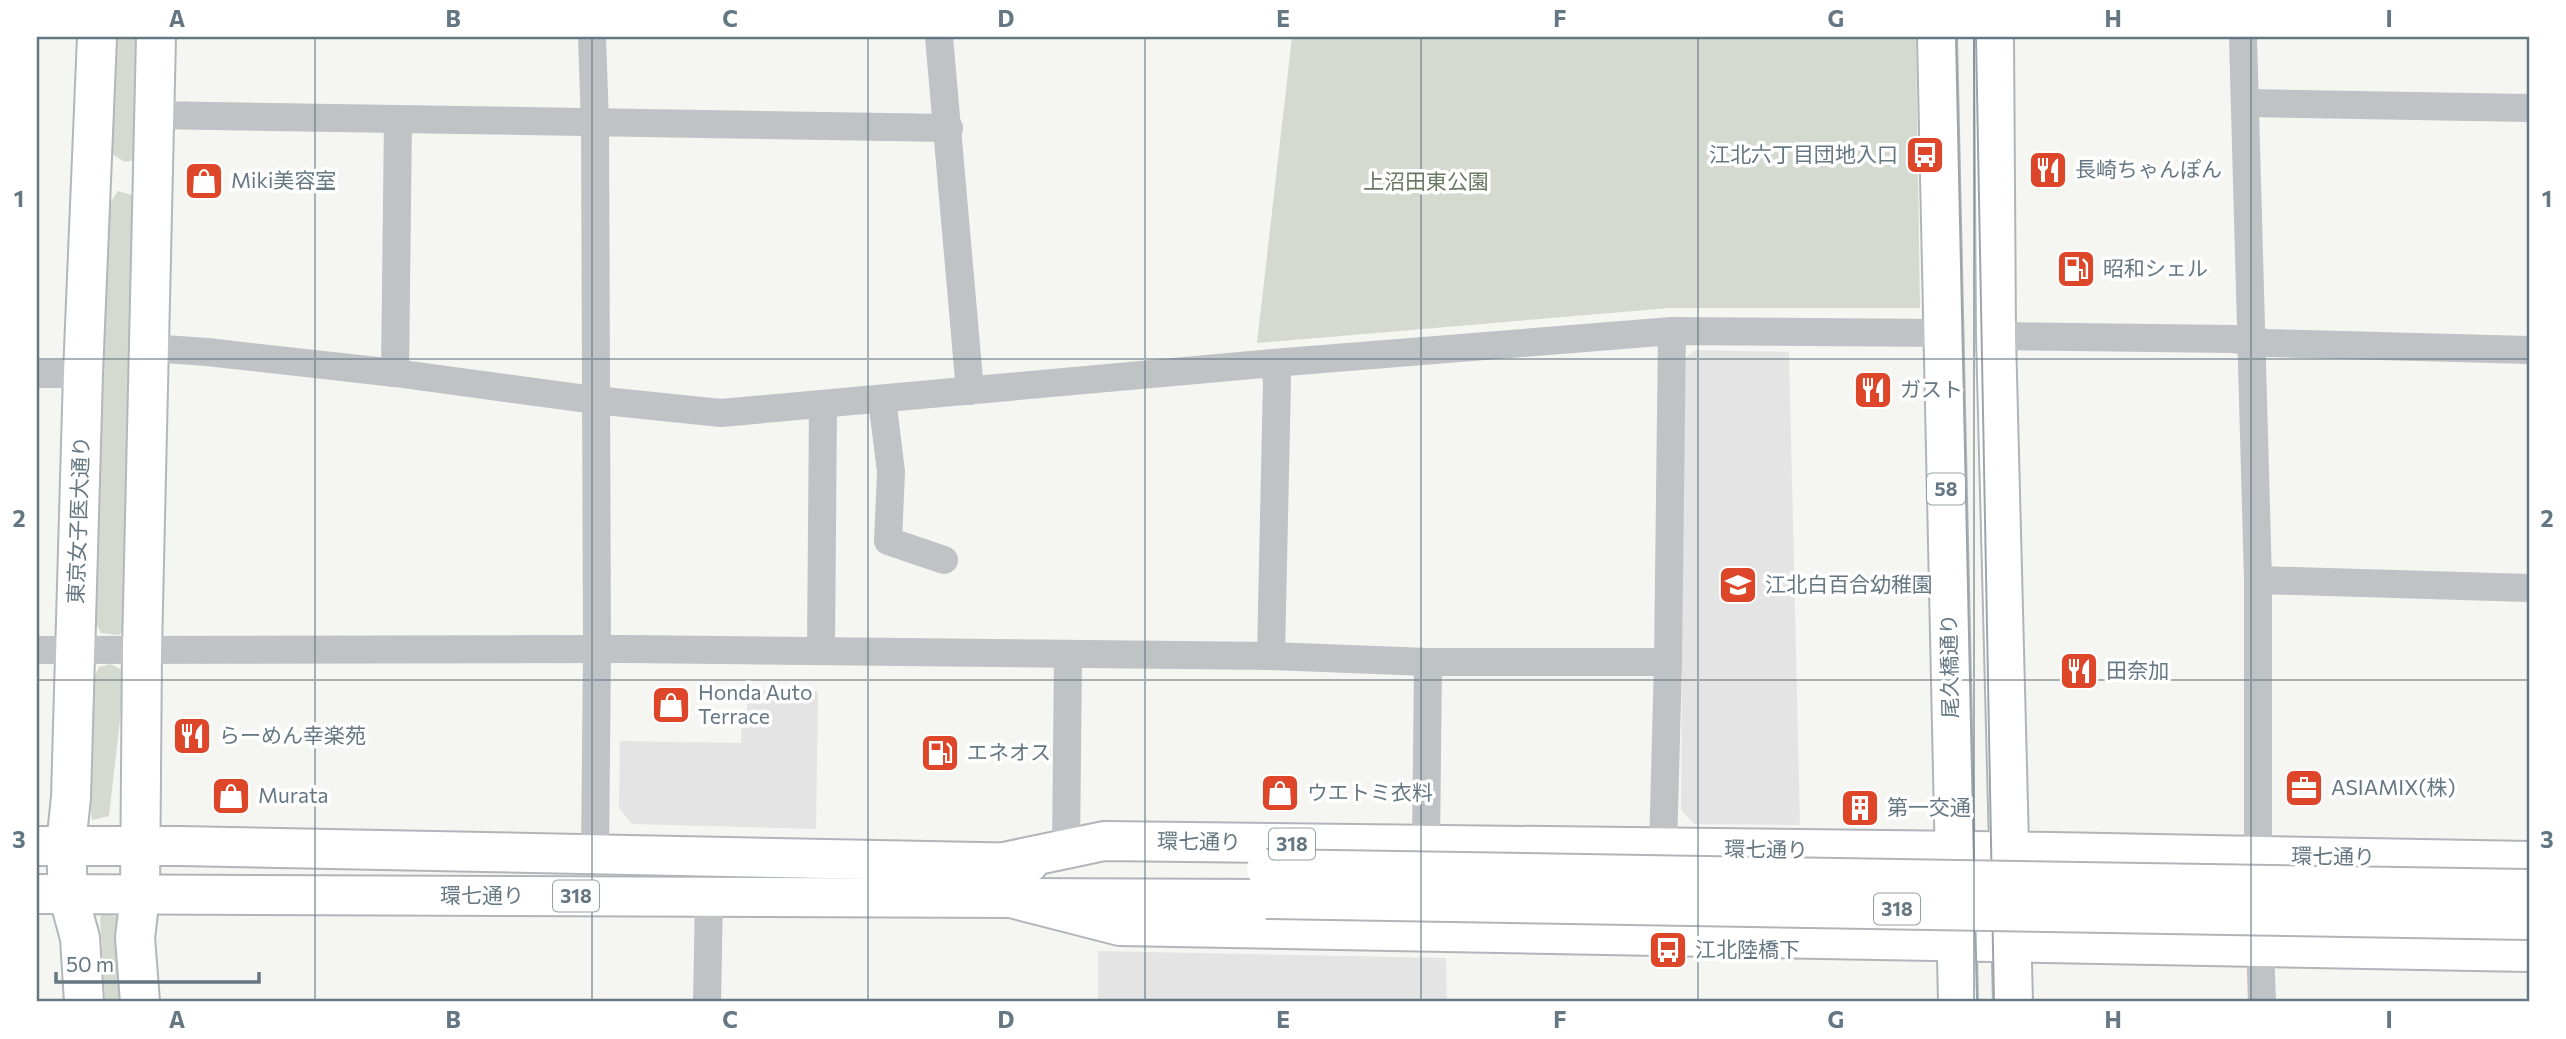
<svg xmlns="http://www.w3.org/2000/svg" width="2566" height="1039" viewBox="0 0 2566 1039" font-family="Commissioner,'Noto Sans JP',sans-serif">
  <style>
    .built { fill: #e3e4e3 }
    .green { fill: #d5dad1 }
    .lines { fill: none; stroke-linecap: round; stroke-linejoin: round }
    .secondary-casing { stroke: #b1b7bb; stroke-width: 42 }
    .primary-casing { stroke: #b0b5b9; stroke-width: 42 }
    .street { stroke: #bfc3c6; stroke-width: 28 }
    .secondary { stroke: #fff; stroke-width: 38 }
    .primary { stroke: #fff; stroke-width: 38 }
    .tram { stroke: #9ea5aa; stroke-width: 2 }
    .primary-bridge-casing { stroke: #b0b5b9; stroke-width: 42; stroke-linecap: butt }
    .primary-bridge { stroke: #fff; stroke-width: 38 }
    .grid { fill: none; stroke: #657782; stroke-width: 2; stroke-opacity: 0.55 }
    .labels { text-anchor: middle; stroke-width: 7; stroke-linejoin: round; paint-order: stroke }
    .shield { fill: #fff; stroke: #93a0a8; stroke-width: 2 }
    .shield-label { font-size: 19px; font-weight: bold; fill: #657782 }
    .poi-label { font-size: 21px; fill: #657782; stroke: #fff; text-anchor: start }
    .park-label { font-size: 21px; fill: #6a7964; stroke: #fff }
    .street-label { font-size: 21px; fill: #657782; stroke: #fff }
    .neatline { fill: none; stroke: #657782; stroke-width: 2.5 }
    .grid-label { font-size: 23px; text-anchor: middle; font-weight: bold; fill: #657782 }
  </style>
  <rect width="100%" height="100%" fill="#f5f5f2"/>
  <!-- built -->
  <g class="built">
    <polygon points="1696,350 1789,352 1800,825 1694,824 1681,810 1684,359"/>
    <polygon points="747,690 818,691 816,829 632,824 619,808 620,741 741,743 741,724 747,724"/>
    <polygon points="1098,951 1446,958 1447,1002 1098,1002"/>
  </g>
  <!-- green -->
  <g class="green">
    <polygon points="115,37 138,37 139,159 125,162 112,154"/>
    <polygon points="1292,37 1916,37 1920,308 1670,308 1257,343"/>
    <polygon points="118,191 135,196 135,620 119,635 101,633 92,615 104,212"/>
    <path d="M110 664 124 671V685L109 816 92 820C86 779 79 705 99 667Z"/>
    <polygon points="104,914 118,917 126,1002 105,1002 100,917"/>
  </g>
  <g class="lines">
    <!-- secondary casing -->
    <g class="secondary-casing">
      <g id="secondary">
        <polyline points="84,1002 80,938 68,894 66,845 71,797 83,374 97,37"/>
        <polyline points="140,1002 135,938 140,895 142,650 156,37"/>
      </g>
    </g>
    <!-- primary casing -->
    <g class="primary-casing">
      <g id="primary">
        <polyline points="1937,37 1958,1002"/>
        <polyline points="1994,37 1996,336 2013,1002"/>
        <polyline points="37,846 179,846 1029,863"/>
        <polyline points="1004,862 1104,841 2052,852 2529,861"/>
        <polyline points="37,894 1266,899"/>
        <polyline points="1011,898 1120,926 2529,952"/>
      </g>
    </g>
    <!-- street -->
    <g class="street">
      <polyline points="592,37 595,123 597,649 595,856"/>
      <polyline points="939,37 970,391"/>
      <polyline points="2243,37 2258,580 2258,856"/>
      <polyline points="2246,103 2529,108"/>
      <polyline points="154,115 949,128"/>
      <polyline points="1996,336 2233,339 2267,343 2529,350"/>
      <polyline points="149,348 207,352 395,373 595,400 721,413 1273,363 1672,331 1943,333"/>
      <polyline points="395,373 398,119"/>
      <polyline points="37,374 83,374"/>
      <polyline points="882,399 891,472 888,541 944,560"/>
      <polyline points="2258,580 2529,588"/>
      <polyline points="37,650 627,649 1271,656 1428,662 1668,662"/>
      <polyline points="821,651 823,404"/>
      <polyline points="1271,656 1277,380 1273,363"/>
      <polyline points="1426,846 1428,662"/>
      <polyline points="1066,849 1068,654"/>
      <polyline points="1663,849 1668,662 1672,331"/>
      <polyline points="2260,947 2262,1002"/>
      <polyline points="707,1002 709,896"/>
    </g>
    <!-- secondary -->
    <use href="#secondary" class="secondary"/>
    <!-- primary -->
    <use href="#primary" class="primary"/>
    <!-- tram -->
    <g class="tram">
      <polyline points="1956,37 1977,1002"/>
      <polyline points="1976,37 1994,1002"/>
    </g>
    <!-- primary-bridge casing -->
    <g class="primary-bridge-casing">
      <g id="primary-bridge">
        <polyline points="1266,869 2529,889"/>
        <polyline points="1266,899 2529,920"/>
      </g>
    </g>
    <!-- primary-bridge -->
    <use href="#primary-bridge" class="primary-bridge"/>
  </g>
  <!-- grid -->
  <path class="grid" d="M315 37V1002M592 37V1002M868 37V1002M1145 37V1002M1421 37V1002M1698 37V1002M1974 37V1002M2251 37V1002M37 359H2529M37 680H2529"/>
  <!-- icons -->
  <defs>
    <g id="bus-square" transform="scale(2.0125)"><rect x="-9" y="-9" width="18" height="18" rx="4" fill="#de4629" stroke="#fff"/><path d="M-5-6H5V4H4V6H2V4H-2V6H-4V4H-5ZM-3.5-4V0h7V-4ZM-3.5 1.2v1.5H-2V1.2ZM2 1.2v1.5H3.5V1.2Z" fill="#fff"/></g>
    <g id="restaurant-square" transform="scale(2.0125)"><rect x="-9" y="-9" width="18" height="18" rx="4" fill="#de4629" stroke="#fff"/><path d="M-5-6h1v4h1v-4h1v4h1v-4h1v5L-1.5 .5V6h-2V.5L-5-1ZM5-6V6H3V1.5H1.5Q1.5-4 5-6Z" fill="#fff"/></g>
    <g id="shop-square" transform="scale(2.0125)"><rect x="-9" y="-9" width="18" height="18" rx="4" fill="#de4629" stroke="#fff"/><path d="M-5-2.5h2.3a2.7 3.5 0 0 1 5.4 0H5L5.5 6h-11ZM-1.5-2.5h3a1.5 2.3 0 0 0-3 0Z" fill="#fff"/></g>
    <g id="fuel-square" transform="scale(2.0125)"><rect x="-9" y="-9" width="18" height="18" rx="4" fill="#de4629" stroke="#fff"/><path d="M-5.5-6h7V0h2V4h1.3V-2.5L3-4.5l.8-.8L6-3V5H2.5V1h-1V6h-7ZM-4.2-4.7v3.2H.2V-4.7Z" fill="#fff"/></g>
    <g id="school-square" transform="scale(2.0125)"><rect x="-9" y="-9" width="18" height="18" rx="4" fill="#de4629" stroke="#fff"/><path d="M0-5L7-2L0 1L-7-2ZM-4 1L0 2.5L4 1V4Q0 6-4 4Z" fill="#fff"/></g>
    <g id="office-square" transform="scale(2.0125)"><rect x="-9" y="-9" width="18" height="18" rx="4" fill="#de4629" stroke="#fff"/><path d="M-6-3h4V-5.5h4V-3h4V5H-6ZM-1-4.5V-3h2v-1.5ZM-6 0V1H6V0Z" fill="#fff"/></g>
    <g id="building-square" transform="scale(2.0125)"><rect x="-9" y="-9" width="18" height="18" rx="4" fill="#de4629" stroke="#fff"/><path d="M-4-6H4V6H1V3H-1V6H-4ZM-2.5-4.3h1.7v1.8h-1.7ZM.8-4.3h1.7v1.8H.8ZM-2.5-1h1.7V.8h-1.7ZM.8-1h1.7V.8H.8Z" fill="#fff"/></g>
  </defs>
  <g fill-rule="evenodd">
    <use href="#bus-square" x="1925" y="155"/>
    <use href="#restaurant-square" x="2048" y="170"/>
    <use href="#shop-square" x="204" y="181"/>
    <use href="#fuel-square" x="2076" y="269"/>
    <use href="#restaurant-square" x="1873" y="390"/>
    <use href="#school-square" x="1738" y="585"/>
    <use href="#restaurant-square" x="2079" y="671"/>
    <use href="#shop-square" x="671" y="705"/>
    <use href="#restaurant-square" x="192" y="736"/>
    <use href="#fuel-square" x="940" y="753"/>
    <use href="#office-square" x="2304" y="788"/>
    <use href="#shop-square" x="1280" y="793"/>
    <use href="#shop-square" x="231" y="796"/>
    <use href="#building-square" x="1860" y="808"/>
    <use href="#bus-square" x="1668" y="950"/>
  </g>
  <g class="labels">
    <!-- shield labels -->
    <g class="shield">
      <rect x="1927" y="473.5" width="38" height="31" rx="5"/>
      <rect x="1269" y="828.5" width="46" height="31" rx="5"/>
      <rect x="553" y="880.5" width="46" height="31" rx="5"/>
      <rect x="1874" y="893.5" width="46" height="31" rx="5"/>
    </g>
    <g class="shield-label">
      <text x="1946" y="496">58</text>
      <text x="1292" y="851">318</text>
      <text x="576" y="903">318</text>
      <text x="1897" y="916">318</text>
    </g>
    <!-- poi labels -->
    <g class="poi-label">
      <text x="1898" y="162" text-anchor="end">江北六丁目団地入口</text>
      <text x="2075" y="177">長崎ちゃんぽん</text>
      <text x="231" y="188">Miki美容室</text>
      <text x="2103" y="276">昭和シェル</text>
      <text x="1900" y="397">ガスト</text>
      <text x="1765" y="592">江北白百合幼稚園</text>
      <text x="2106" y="678">田奈加</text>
      <text x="698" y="700">Honda Auto<tspan x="698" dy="24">Terrace</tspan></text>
      <text x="219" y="743">らーめん幸楽苑</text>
      <text x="967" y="760">エネオス</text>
      <text x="2331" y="795">ASIAMIX(株)</text>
      <text x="1307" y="800">ウエトミ衣料</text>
      <text x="258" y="803">Murata</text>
      <text x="1887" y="815">第一交通</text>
      <text x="1695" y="957">江北陸橋下</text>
    </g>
    <!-- park labels -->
    <g class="park-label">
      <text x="1426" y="189">上沼田東公園</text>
    </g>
    <!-- street labels -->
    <g class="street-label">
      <text transform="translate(79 520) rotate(-88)" y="7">東京女子医大通り</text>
      <text transform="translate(1950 666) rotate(-91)" y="7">尾久橋通り</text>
      <text transform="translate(1199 842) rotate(1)" y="7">環七通り</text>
      <text transform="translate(1766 850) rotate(1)" y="7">環七通り</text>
      <text transform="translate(2333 857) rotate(1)" y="7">環七通り</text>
      <text x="482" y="903">環七通り</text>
    </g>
  </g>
  <!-- border -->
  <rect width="2566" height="1039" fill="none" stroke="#ffffff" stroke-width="77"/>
  <!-- scale -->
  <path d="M56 972v10h203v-10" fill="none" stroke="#657782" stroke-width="3.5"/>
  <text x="66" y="972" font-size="21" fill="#657782" stroke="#ffffff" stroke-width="5" paint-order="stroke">50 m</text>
  <rect x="38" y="38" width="2490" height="962" class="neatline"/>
  <g class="grid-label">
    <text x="177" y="27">A</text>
    <text x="453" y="27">B</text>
    <text x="730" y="27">C</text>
    <text x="1006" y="27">D</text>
    <text x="1283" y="27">E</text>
    <text x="1560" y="27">F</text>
    <text x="1836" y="27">G</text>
    <text x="2113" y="27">H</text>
    <text x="2389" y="27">I</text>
    <text x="19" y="207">1</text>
    <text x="2547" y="207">1</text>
    <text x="19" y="527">2</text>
    <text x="2547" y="527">2</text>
    <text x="19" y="848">3</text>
    <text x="2547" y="848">3</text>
    <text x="177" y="1028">A</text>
    <text x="453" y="1028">B</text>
    <text x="730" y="1028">C</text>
    <text x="1006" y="1028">D</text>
    <text x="1283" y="1028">E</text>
    <text x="1560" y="1028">F</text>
    <text x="1836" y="1028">G</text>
    <text x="2113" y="1028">H</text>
    <text x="2389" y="1028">I</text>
  </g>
</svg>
